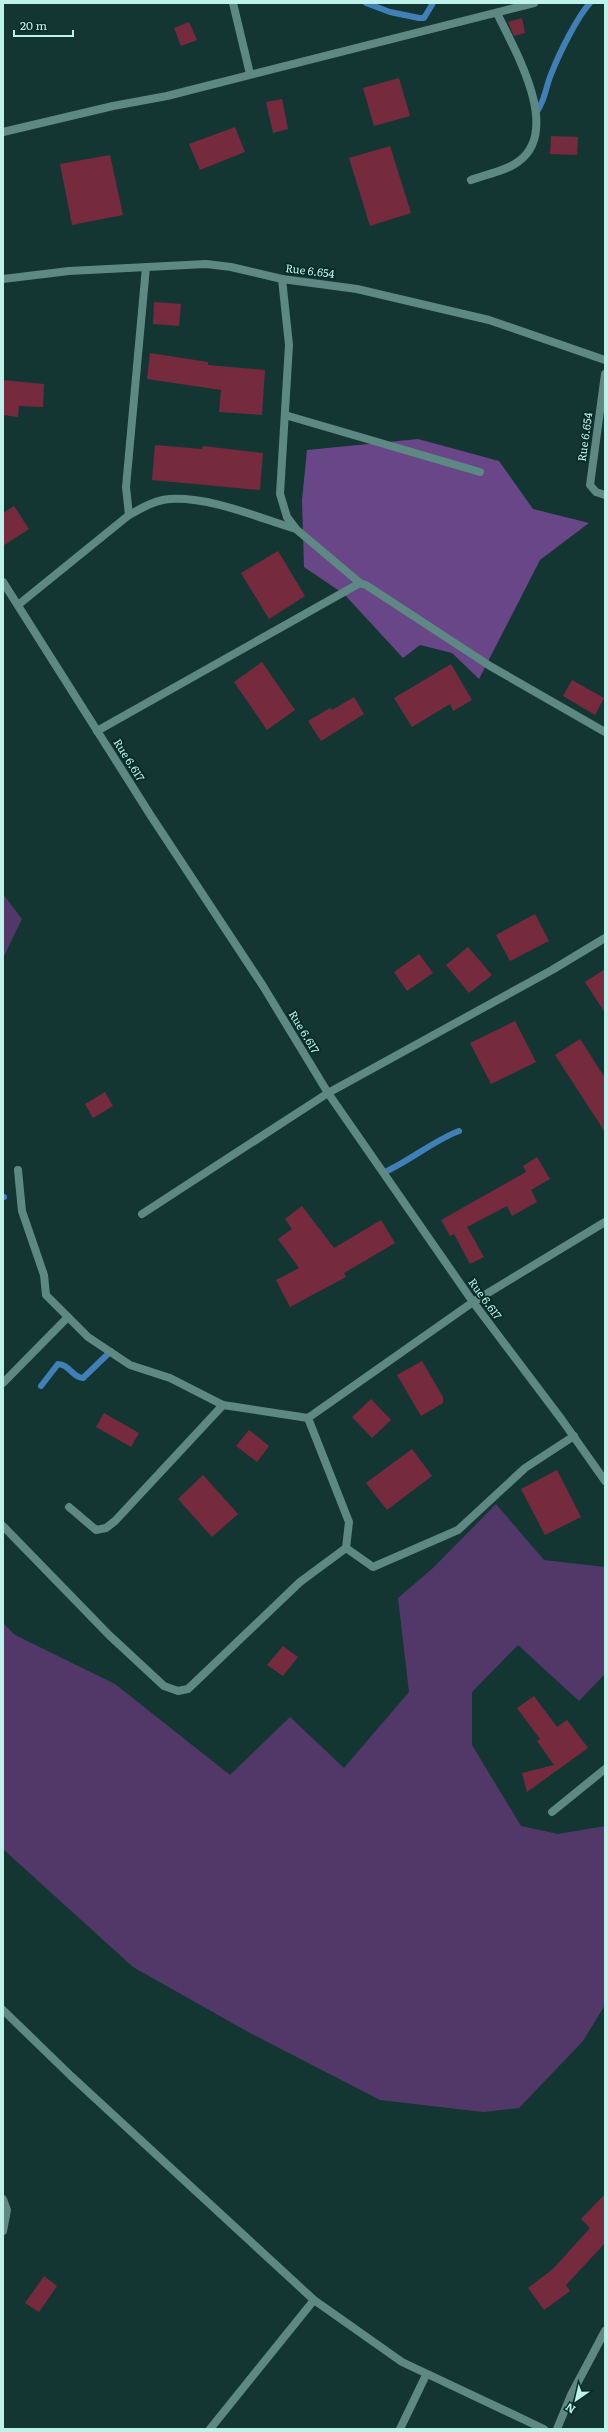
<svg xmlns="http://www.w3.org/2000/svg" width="608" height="2432" viewBox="0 0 608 2432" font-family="Literata,serif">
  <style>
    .green { fill: #523868 }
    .forest { fill: #694687 }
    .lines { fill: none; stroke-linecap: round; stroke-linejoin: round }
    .stream { stroke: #4180b7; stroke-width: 6 }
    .building { fill: #762a3d }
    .minor { stroke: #5e8883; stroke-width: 8 }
    .tertiary { stroke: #5e8883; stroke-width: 8 }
    .labels { text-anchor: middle; stroke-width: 4; stroke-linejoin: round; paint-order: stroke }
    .street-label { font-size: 11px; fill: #bff1eb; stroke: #072c29 }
  </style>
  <rect width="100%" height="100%" fill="#133633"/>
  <!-- green -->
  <g class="green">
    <polygon points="3,894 22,919 3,958"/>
    <polygon points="496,1504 544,1560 605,1567 605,1674 579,1701 518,1645 472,1692 472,1745 521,1826 558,1834 605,1826 605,2005 583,2041 519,2108 483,2112 380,2100 250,2033 133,1967 3,1849 3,1623 15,1635 115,1684 230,1775 290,1717 344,1768 409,1692 398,1598 433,1568"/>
  </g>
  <!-- forest -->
  <polygon class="forest" points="418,439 499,461 533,509 589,523 540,560 479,679 452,653 420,645 403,658 344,594 304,567 302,500 307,450"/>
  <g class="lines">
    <!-- stream -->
    <g class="stream">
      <polyline points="366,3 390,12 419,18 424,18 433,3"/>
      <path d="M538 110C546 97 546 85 552 72 559 54 577 17 590 3"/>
      <path d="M385 1172C411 1160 433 1141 459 1131"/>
      <polyline points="3,1197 4,1197"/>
      <path d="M41 1386 58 1364C69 1364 73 1378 83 1378L111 1351"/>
    </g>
  </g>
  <!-- building -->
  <g class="building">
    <polygon points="522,18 525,33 514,36 508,22"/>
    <polygon points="189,22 197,40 181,46 174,28"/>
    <polygon points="399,78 410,116 374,126 363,88"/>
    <polygon points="282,99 288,129 273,133 266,102"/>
    <polygon points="235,127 245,152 200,170 189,144"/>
    <polygon points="551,136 578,137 577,155 550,154"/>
    <polygon points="390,146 411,213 370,226 349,158"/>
    <polygon points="110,155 123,215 72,225 60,164"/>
    <polygon points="154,302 181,304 179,326 153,324"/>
    <polygon points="150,353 208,362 208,365 265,370 262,415 219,412 221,390 147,379"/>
    <polygon points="3,380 44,384 43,407 19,406 18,417 3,415"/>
    <polygon points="155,445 202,449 203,446 263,453 260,490 152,480"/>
    <polygon points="14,506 29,529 3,546 3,513"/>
    <polygon points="278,551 305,596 269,619 241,573"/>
    <polygon points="262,662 295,710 267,730 234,682"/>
    <polygon points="451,664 472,700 453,711 450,704 412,727 394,698"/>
    <polygon points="572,680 604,698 595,715 563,696"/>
    <polygon points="354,697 364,714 321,741 308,721 330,708 332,710"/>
    <polygon points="535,914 549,941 510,961 496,935"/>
    <polygon points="468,947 492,975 469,993 446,965"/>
    <polygon points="419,954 433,973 407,991 394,972"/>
    <polygon points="605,969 605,1013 585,982"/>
    <polygon points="515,1021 536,1062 491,1084 470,1043"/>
    <polygon points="580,1039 605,1078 605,1132 555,1055"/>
    <polygon points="105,1092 113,1106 93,1118 85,1104"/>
    <polygon points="537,1157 550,1179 531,1190 537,1202 512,1216 507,1206 467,1227 484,1257 470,1264 454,1234 450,1236 441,1220 526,1172 523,1166"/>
    <polygon points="302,1206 334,1248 381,1220 395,1243 344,1273 346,1277 290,1307 276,1280 299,1268 278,1239 292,1229 285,1219"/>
    <polygon points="422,1361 443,1397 443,1403 421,1416 397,1375"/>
    <polygon points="371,1399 391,1420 372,1438 352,1417"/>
    <polygon points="104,1413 139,1433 131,1447 96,1427"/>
    <polygon points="249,1430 269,1446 257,1462 236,1446"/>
    <polygon points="412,1449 432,1476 387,1510 366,1483"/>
    <polygon points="557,1470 581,1517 545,1535 521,1489"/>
    <polygon points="203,1475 238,1514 212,1537 178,1499"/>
    <polygon points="283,1646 298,1657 283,1676 267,1665"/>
    <polygon points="534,1696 557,1727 567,1720 588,1748 527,1792 522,1773 554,1765 537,1741 540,1739 517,1708"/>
    <polygon points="605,2194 605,2243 566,2285 570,2291 544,2310 528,2288 553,2269 590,2228 581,2219"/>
    <polygon points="44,2276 57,2286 39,2312 25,2303"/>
  </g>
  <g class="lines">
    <!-- minor -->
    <g class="minor">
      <polyline points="233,3 250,74"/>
      <polyline points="3,132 113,106 167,96 534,3"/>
      <path d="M471 180C484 175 509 170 519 161 562 129 514 49 497 13"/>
      <polyline points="3,279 69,271 206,264 231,267 282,279 357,289 489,320 605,360"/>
      <polyline points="282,279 289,345 280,494 287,517 296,529 360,583"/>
      <polyline points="605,374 590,485 596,492 605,495"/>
      <polyline points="285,415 480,472"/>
      <polyline points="129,515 126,487 146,267"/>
      <path d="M18 605 129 515C142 508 155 500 170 499 212 497 256 517 296 529"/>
      <polyline points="97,731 360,583 366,585 490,666 605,732"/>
      <polyline points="18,1170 22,1211 44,1275 46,1295 88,1337 130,1365 170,1378 223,1405 308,1418 473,1302 605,1222"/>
      <polyline points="142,1214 328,1093 552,970 605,938"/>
      <polyline points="3,1383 68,1317"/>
      <polyline points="308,1418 349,1522 346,1548"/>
      <polyline points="69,1507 96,1530 106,1528 115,1521 223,1405"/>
      <polyline points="3,1526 109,1635 164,1686 178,1691 188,1689 300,1582 346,1548 373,1567 458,1530 525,1468 574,1436"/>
      <polyline points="552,1812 605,1769"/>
      <polyline points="3,2010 71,2076 314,2300 402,2362 544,2429"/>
      <polyline points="3,2199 7,2210 3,2231"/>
      <polyline points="210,2429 314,2300"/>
      <polyline points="400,2429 426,2375"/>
    </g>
    <!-- tertiary -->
    <g class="tertiary">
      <polyline points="3,582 151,816 263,986 328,1093 473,1302 562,1420 605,1481"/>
      <polyline points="557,2429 571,2395 605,2331"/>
    </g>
  </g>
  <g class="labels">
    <!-- street labels -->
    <g class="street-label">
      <text transform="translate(310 271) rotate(7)" y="4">Rue 6.654</text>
      <text transform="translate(585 437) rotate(-82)" y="4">Rue 6.654</text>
      <text transform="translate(129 760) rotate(58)" y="4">Rue 6.617</text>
      <text transform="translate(304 1032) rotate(59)" y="4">Rue 6.617</text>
      <text transform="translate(485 1299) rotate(54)" y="4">Rue 6.617</text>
    </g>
  </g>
  <!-- border -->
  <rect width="608" height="2432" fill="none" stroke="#bff1eb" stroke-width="8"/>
  <!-- north arrow -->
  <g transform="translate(576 2400) rotate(214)" stroke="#072c29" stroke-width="3" paint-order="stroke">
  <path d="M0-3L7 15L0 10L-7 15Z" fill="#bff1eb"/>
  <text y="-6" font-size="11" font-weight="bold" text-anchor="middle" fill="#bff1eb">N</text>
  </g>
  <!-- scale -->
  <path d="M14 30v6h59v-6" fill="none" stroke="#bff1eb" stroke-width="2"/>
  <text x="20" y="30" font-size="12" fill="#bff1eb" stroke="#072c29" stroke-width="3" paint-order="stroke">20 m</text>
</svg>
